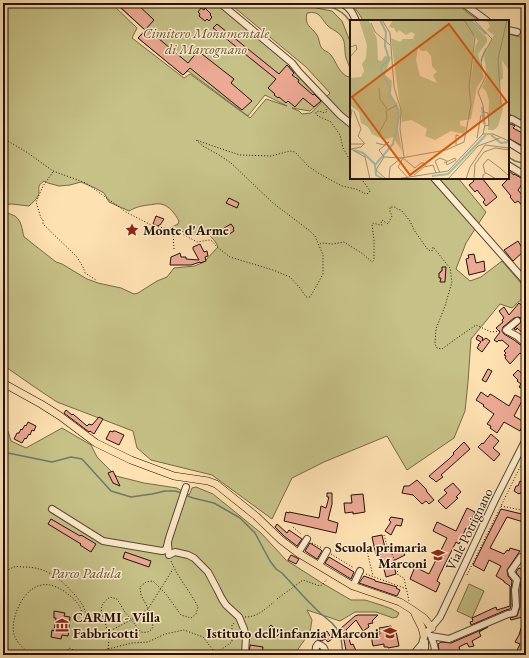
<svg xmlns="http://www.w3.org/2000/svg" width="529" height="658" viewBox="0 0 529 658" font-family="'EB Garamond',serif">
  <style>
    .green { fill: #c6c187; stroke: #736a47 }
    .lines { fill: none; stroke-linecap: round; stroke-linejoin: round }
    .stream { stroke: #6d796b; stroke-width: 1.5 }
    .building { fill: #eca994; stroke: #201307 }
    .minor-tunnel { stroke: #ddc298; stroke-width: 6; stroke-dasharray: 6 3; stroke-linecap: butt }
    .minor-casing { stroke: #584632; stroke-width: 8 }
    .major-casing { stroke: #201307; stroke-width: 8 }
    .path { stroke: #201307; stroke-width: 1; stroke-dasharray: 1 2; stroke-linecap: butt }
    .minor { stroke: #feeccc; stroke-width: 6 }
    .major { stroke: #fee1b1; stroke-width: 7 }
    .labels { text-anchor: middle; stroke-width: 3; stroke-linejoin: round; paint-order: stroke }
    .park-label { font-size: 14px; font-style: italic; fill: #5a5034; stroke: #feeccc }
    .poi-label { font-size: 14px; font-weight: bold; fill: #201307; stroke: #feeccc; text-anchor: start }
    .street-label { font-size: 14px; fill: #201307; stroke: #feeccc }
    .inset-river { fill: none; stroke: #a0bdae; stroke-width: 2 }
    .inset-road { fill: none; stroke: #a58f6d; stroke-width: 1 }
    .view { fill: #de560c; fill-opacity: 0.15; stroke: #de560c; stroke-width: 2 }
    .inset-edge { fill: none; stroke: #201307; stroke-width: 2 }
  </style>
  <rect width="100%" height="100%" fill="#fee1b1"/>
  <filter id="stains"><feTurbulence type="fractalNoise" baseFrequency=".005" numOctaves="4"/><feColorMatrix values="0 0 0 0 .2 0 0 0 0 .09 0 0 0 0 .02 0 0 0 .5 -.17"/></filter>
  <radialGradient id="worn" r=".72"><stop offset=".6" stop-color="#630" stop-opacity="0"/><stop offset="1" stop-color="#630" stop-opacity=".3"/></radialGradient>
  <!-- green -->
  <g class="green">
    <path d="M3 3H111L137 28 132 38 184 78 190 74 250 118 266 99 287 106 265 95 248 116 188 71 183 75 138 38 145 30 115 3H210L216 7 219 6 291 65 289 67 321 101 310 111 292 108 299 111 302 114 311 113 330 93 306 67 229 3H291L332 11 342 21 351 44V73C350 68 348 63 346 58 344 51 346 43 342 37 339 32 333 30 329 27 321 20 321 10 307 13 304 26 311 26 317 35 319 38 319 43 321 47 323 51 328 51 331 55 337 63 338 72 348 77L351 75V178H458L486 212 466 243 456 269 470 281 481 277 502 261 526 289V295L512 308 500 304 471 339 468 382 465 411 454 438 407 470 387 436 324 462 292 478 272 519 212 475 151 460 137 448 133 431 57 402 33 386 3 365V211C7 213 11 214 15 216 22 221 22 230 24 237L27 239 33 244 56 262 62 264 87 279 98 283 121 288 134 294 138 293 157 281 167 277 174 268 195 266 204 262 218 247C216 241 208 232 201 232 199 232 195 235 192 235L181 231 173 234 171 232 170 228 178 224 179 221C175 214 170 206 161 204 157 203 152 205 148 205 141 206 136 207 129 211L109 202 104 193 95 188 81 182 70 185 59 186 48 183 44 181C35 187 41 189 38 196 36 200 32 203 29 206L12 204 3 205Z"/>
    <path d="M348 3H456L468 13 480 21H363C360 14 355 7 348 3Z"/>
    <polygon points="508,34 520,37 526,38 526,124 508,113"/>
    <polygon points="3,426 8,431 11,441 26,448 62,428 91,445 97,457 116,476 144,483 177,488 189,495 192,488 196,487 213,494 261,533 286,560 322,583 351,600 365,600 381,605 392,609 399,613 397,617 393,618 376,612 355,612 340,621 307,610 312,620 310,632 294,655 3,655"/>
    <polygon points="469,584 484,591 472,618 457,611"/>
  </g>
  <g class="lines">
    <!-- stream -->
    <g class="stream">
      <path d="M316 3C330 6 345 10 351 24"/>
      <polyline points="508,157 515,161 526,164"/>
      <polyline points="3,452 52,462 71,457 82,459 111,491 131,497 152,494 165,491 175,491 182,493"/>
      <polyline points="185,495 193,498 214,503 240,518 255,533 270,561 276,569 282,573 306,599 320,613 332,623 337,629 341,638 343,655"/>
    </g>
  </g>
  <!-- building -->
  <g class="building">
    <polygon points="122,3 136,3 154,20 145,30 119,6"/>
    <polygon points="201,8 204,10 205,8 211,14 210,15 212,17 209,21 207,19 205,21 199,16 200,14 198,12"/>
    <polygon points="217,24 279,74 287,65 294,73 292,75 299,80 298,82 313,95 314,94 321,101 314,107 303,98 295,107 288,101 286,103 279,97 278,98 274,95 275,94 268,88 276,79 213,28"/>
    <polygon points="147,29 188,63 198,51 234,79 231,83 252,101 242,110 190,68 183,75 138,38"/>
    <polygon points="509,124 511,124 515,126 513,128 526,135 526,148 508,138 508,126"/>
    <polygon points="508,170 514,175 514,174 525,180 518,190 526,200 526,210 518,201 515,203 510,197 511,196 502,185 508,179"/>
    <polygon points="472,178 482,178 497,197 486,206 483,202 485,200 477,190 475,192 469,185 474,181"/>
    <polygon points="229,198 239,203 237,208 226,203"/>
    <polygon points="156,216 164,219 160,225 159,225 158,226 153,224"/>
    <polygon points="231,224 234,228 233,229 234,231 228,235 224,228"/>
    <polygon points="518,241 524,251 513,261 504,250"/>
    <polygon points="200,244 204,252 207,251 208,256 205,257 206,261 200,263 200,262 191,265 170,265 171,257 178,254 180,253 181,257 186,257 186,259 199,260 193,249 193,247"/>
    <polygon points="474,254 476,263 484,261 485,271 469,275 466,259 469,258 468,255"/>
    <polygon points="442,267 446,267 445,282 440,282 441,278 439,278 439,273 440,273 441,271 442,271"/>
    <polygon points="519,303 526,309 526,336 517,328 516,330 514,329 521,322 521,318 518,317 514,318 503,327 502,331 504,334 514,340 523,347 526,348 526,358 520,353 510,364 505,358 506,356 504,355 506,353 504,351 509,346 502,340 500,341 499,340 497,342 494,340 500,332 496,328 503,322 502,320 504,318 499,311 504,307 509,315"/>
    <polygon points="478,335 483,338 482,341 486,338 490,341 482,352 477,348 479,345 478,345 481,342 476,339"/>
    <polygon points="488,369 492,371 486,382 482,380"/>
    <polygon points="518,370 526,377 526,391 519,387 521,384 517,381 518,380 513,375"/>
    <polygon points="481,392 488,397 490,394 492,395 509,406 515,395 523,399 514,416 524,422 520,431 504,422 497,433 490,428 491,426 487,424 494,414 483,406 484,405 476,400"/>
    <polygon points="66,410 72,415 73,414 87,426 89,424 92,425 99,417 103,419 94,434 90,431 89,432 64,413"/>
    <polygon points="28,422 36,426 34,431 32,430 30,435 29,434 26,439 25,438 22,443 14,439 17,433 19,433 21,429 22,430 25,425 26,426"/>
    <polygon points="110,431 113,432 113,431 115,431 124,435 119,445 106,439"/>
    <polygon points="491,434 499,441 493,448 500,454 494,461 478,447 482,443 483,444"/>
    <polygon points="464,442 470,449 441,475 443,477 436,482 433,479 432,479 429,476 449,459 454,454 453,453"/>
    <polygon points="113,471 120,486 113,483 108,473"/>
    <polygon points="417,480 426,489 427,492 434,500 429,504 426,501 422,504 413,495 402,493 404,486 409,486"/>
    <polygon points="520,481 524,483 523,484 526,486 526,488 523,494 520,493 519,494 514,491 516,486 518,486"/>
    <polygon points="453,483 461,492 456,497 458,498 446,509 438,501 447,493 444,490"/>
    <polygon points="327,493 332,493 332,504 328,520 338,523 336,533 284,521 286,512 289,513 289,512 319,518 321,506 326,508 329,497 327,497"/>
    <polygon points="363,494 365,512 353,514 353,512 345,513 344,503 352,503 351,495"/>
    <polygon points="467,508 475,512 468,528 466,528 459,544 456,542 440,574 437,581 440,583 436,592 410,579 415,567 429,574 447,538 433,531 437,522 456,531"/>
    <polygon points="501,509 526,515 526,522 520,521 507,517 490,548 504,554 507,550 509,551 510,548 520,551 507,570 508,576 512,581 511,590 511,606 510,609 506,610 471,625 470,622 473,621 472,618 496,607 497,610 510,606 510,586 504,582 504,581 496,576 501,566 489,560 484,571 473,565"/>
    <polygon points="391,517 403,519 401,526 396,525 391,535 385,531 391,522 389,520"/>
    <polygon points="51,519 80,536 81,535 96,544 91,552 80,545 81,544 48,524"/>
    <polygon points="277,524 287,533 289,530 302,539 297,546 284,536 275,527"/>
    <polygon points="382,535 386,552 395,546 398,551 402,549 405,555 393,561 396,574 386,577 380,554 376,555 372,537"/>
    <polygon points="310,543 321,550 322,551 317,559 305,551"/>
    <polygon points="125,552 151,561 149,567 123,558"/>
    <polygon points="291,555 299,559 296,564 288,560"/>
    <polygon points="329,557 354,572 351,579 325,563"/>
    <polygon points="524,562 526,562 526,616 511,620 510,618 517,616 520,607 520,590 521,579 516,572 519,568 522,570"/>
    <polygon points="364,576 375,580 375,581 387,584 397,587 396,588 400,590 397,596 359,583"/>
    <polygon points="54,611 65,613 64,616 70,617 68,636 62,635 61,639 51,637 52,630 54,631 56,618 54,618"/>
    <polygon points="358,615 378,615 372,621 373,623 368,624 369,627 363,631 356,620 346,630 351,645 353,644 358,655 344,655 346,654 346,650 344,640 340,629 355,616"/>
    <polygon points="524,620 526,620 526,655 515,655 520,644 515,642 519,635 521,628 522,629"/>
    <polygon points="271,625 279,634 275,638 267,629"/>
    <polygon points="391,626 392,631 396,631 399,646 388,648 388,647 384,647 384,644 373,646 371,636 380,634 379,628"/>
    <polygon points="488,627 479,632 481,636 472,641 474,646 469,647 467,643 459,647 460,651 445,654 446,655 440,655 438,644 441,642 451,643"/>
    <polygon points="327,631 332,639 328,642 325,639 322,641 318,640 317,638"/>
    <polygon points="250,645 263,647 262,655 249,655"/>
  </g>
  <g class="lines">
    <!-- minor-tunnel -->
    <polyline class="minor-tunnel" points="517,32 526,32"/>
    <!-- minor casing -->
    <g class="minor-casing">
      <g id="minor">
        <polyline points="220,3 292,63 299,72 340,115 351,124"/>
        <path d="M341 3C350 8 352 11 356 21"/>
        <polyline points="463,3 487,21"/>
        <polyline points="508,30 517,32"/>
        <polyline points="508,120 512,119 526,127"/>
        <polyline points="508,142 526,153"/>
        <polyline points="508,165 526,176"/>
        <polyline points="434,178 526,282"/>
        <polyline points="517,321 506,330 507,331 517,336 526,344"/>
        <polyline points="52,509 103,541 162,551 166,550 169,538 186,487"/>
        <polyline points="168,544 169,555 175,552 188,555 194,558 208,572 217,589 222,599 226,605 239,617 244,629 246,637 245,654"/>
        <polyline points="298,553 307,539"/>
        <polyline points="319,565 327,551"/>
        <polyline points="353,586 360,571"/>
        <path d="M315 655 316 647 318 644C324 646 326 649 325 655"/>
        <polyline points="413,655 422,644 424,636 440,617 495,500 526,439"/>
        <polyline points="425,655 425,642"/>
        <polyline points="436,655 434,645 431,636 449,639 508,614 514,613 516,606 515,590 517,580 512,574 511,571 521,557 526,558"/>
      </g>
    </g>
    <!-- major casing -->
    <g class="major-casing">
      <g id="major">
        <polyline points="3,383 41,404 60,416 96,443 131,460 174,476 208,481 216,484 256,516 281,540 298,553 353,586 400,602 411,609 424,618 432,628"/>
        <polyline points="415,614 422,628 424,636"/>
      </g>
    </g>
    <!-- path -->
    <g class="path">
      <polyline points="326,109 327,111 325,113 319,111 316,112 316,114 318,116 331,122 340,135 343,148 351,162"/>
      <polyline points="3,138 28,153 53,171 86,183 126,212 153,226 175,230 197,242 209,240 212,241 217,247 230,257 273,270 290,277 300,288 306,297 310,297 312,294 323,274 323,255 315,236 310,231 273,203 231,163 219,155 203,146 196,140 213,146 240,155 271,156 290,151 295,152 308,166 318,173 342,186 356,189 366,194 369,193 370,191 361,178"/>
      <path d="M53 172 43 186 36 202 41 218 43 220V224L77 257C80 263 83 265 85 273L96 280"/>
      <polyline points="320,244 322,243 333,244 344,242 363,254 372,262 374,260 374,240 372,224 373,223 380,225 382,225 381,222 382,220 388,224 392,216 390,212 390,207 395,207 397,209 401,210 410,221 414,230 428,250 432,251 433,247 450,268 452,282 445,306 436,329 435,344 437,348 442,349 457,338 476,325 491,332 501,331"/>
      <polyline points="174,249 173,232 175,231"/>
      <polyline points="522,435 526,426"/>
      <polyline points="501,506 526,511"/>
      <polyline points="293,527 302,535"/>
      <polyline points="384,535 388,549 392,554 396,563 398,575 404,578 409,601"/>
      <polyline points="312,543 322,548"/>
      <polyline points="366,547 373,576"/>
      <polyline points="331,554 354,568"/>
      <path d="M3 572C6 571 11 568 14 567 17 566 21 567 24 567 46 567 60 578 74 594 81 602 86 608 86 619"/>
      <polyline points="366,574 407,589"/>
      <polyline points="467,575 526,455"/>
      <polyline points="277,599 303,580 320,586 322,585 327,579"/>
      <path d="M245 617C258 617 265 609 274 602"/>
      <polyline points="108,632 131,620 148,609 173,569"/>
      <path d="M108 649C109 642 109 635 107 629 103 614 95 608 110 597L117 599 125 612 141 632C147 633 150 632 153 627L151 614 141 595 140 587 146 582 153 581 166 594 181 615 191 618 196 614 198 607C190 591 178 578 171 561"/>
      <path d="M31 655C25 649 16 643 14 634 10 618 24 587 42 585 51 583 62 589 69 595 77 601 82 608 83 618"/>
      <polyline points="64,655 69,648 82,654 89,655"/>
      <polyline points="98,655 108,649 132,643 148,642 165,634 184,630 203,637 213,650 219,651 232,642 232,625 235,622"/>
    </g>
    <!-- minor -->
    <use href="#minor" class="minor"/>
    <!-- major -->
    <use href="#major" class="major"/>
  </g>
  <!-- icons -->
  <defs>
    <g id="sight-bare" transform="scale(1.08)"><path d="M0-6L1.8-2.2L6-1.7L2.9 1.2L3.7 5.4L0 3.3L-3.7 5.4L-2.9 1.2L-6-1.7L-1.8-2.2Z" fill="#8f2418" stroke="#feeccc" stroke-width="2.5" paint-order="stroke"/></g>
    <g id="school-bare" transform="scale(1.08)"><path d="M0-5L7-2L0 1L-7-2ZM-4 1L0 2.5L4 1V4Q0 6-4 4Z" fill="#8f2418" stroke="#feeccc" stroke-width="2.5" paint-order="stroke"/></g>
    <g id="museum-bare" transform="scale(1.08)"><path d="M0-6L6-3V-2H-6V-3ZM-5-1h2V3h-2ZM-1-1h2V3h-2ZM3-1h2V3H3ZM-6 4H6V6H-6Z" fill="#8f2418" stroke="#feeccc" stroke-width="2.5" paint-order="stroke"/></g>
  </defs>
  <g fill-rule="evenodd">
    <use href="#sight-bare" x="132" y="230"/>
    <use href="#school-bare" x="438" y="555"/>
    <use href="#museum-bare" x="62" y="625"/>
    <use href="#school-bare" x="390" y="633"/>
  </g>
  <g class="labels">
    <!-- park labels -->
    <g class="park-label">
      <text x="206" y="38">Cimitero Monumentale<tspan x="206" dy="16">di Marcognano</tspan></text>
      <text x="86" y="578">Parco Padula</text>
    </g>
    <!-- poi labels -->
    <g class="poi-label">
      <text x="143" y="235">Monte d'Arme</text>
      <text x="427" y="552" text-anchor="end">Scuola primaria<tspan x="427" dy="16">Marconi</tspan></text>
      <text x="73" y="622">CARMI - Villa<tspan x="73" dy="16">Fabbricotti</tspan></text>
      <text x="379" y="638" text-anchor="end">Istituto dell'infanzia Marconi</text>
    </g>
    <!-- street labels -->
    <g class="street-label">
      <text transform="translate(469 529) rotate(-64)" y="5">Viale Potrignano</text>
    </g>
  </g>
  <!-- overview -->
  <g transform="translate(350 20)">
    <rect width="159" height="159" fill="#fee1b1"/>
    <path d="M9 0H18L21 5 27 19 28 40 31 41 35 36 41 37 35 55 42 61 41 74 50 90 48 108 52 131 43 117 34 120 22 114 18 107 11 103 9 92 0 85V58L11 57 14 51 12 44 16 38 17 25ZM43 0H119L137 18V22L128 34 134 57 127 67 121 99 110 101V105L116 107 114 114 101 111 85 120 75 116 77 109 67 103 61 100 52 102 41 18 50 22 53 19H63L65 14 61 12 56 15 49 10 47 13 44 8 39 7ZM124 14 128 21 125 26 121 63ZM68 27 71 31H77L81 36 82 46 87 52 83 55 87 63 70 56 66 40ZM159 0V51L152 40 153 58 150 61 149 74 153 89 148 106 144 110H138L139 80 136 71 132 67 137 56 134 36 144 15 137 10 140 6 138 2 128 0Z" fill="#c6c187" fill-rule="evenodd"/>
    <path class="inset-river" d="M30 0 36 12 35 26 39 39 32 46 31 51 40 67 39 75 46 84 49 97 43 124 25 145 26 155 33 159M120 0 136 14M131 41 136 28M132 87 134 104M141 115 151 123 158 122M4 130 13 133 26 145M82 156 98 154 136 115"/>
    <path class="inset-road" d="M32 0 40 13 44 67 51 90 50 109 54 137M124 0 142 19 132 37 131 44 136 56 128 72 133 85 135 105 133 114M21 3 25 12 40 25M0 27 6 25 7 29 0 37M29 68 30 79 37 89M151 84 148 39 157 0M0 89 2 90 0 102M4 91 11 109 8 116 15 124M134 92 138 93 139 105 135 106M29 113 37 98 36 91 47 85M127 118 131 95M26 123 34 125 39 122 29 130 34 137M0 124H14L11 127 1 129 15 137 20 159M106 125V115L109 116M34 137 26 150 36 159M34 137 51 138M51 138 96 130 114 122 121 85 119 67 125 17 114 0M96 142 97 145 106 140M94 143 105 138 106 140M150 148 159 156M90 153 85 141 90 138 97 141M135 153 133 145 138 139 150 148M64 155 74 147 83 145 86 153M39 159 40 147 51 138M46 159 98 151 133 114H143L159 121M59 159 48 147 53 138 65 148 71 143H74L76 147M98 159 128 126 150 118M116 159 120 147 135 125 159 128M124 159 125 144 134 132 145 128 159 130M133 159V155L136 153 146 159"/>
    <path class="view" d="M99 4 157 82 60 155 2 77Z"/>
    <rect width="159" height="159" class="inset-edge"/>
  </g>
  <!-- margin -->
  <rect width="529" height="658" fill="none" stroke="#fee1b1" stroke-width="16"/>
  <rect x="4" y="4" width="521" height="650" fill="none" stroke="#201307" stroke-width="2"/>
  <rect x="8" y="8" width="513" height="642" fill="none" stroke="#201307"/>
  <rect width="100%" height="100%" filter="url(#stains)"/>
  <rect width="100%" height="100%" fill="url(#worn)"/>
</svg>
